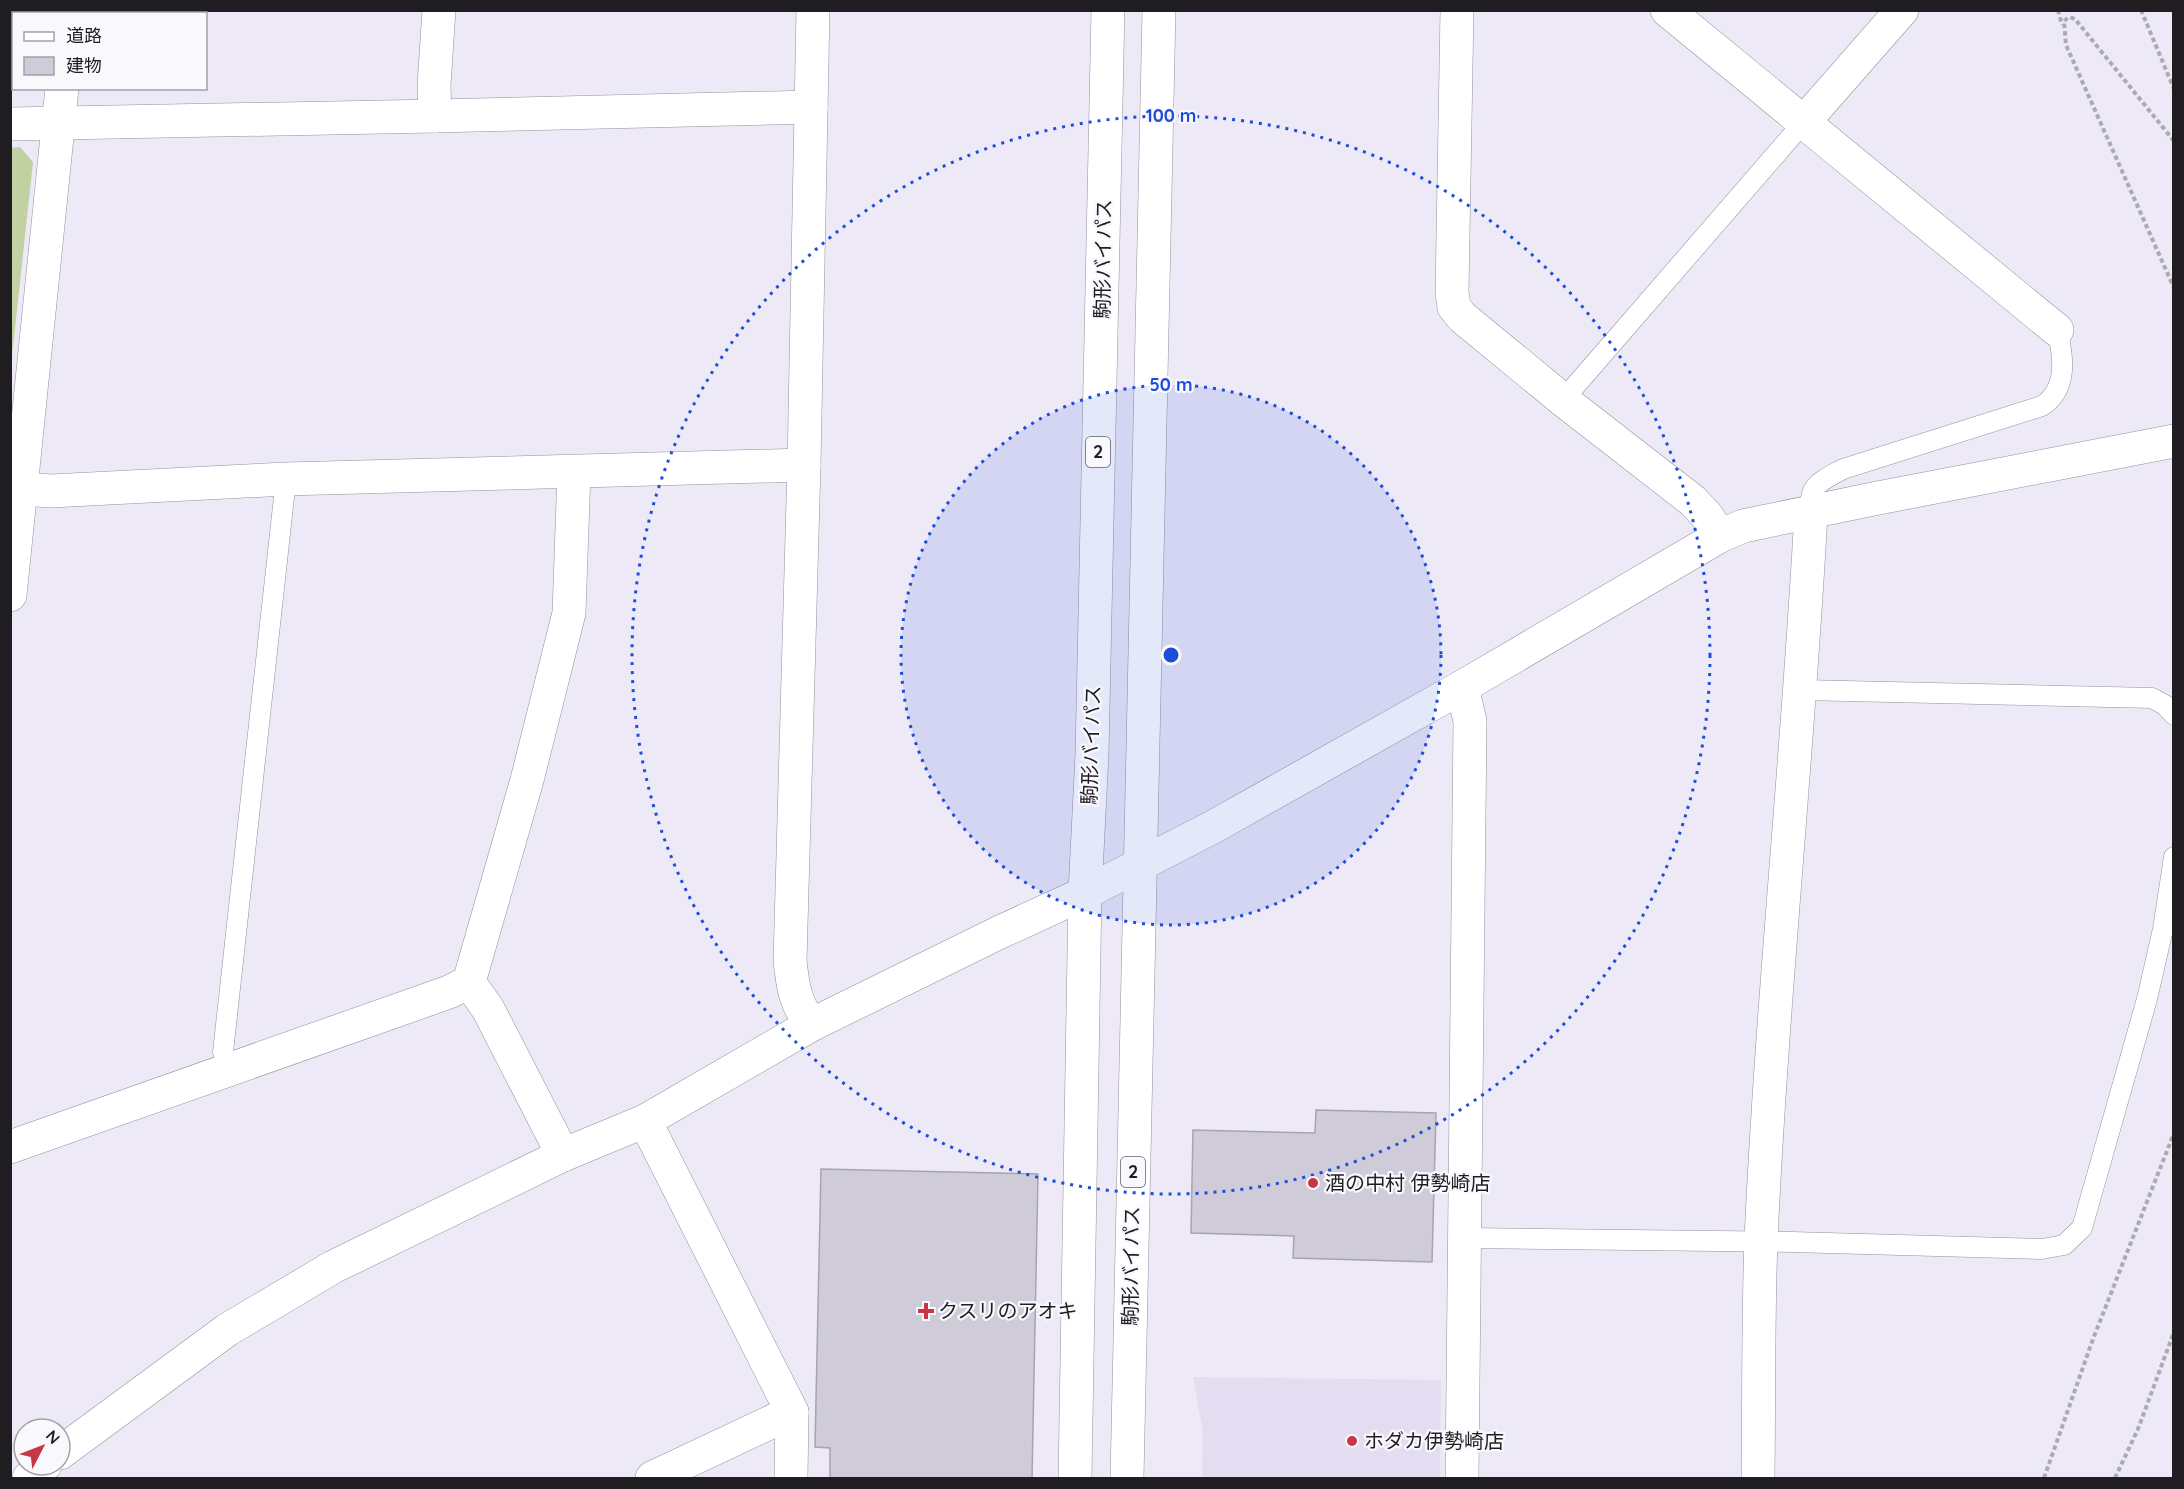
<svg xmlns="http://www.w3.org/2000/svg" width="2184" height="1489" viewBox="0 0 2184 1489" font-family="Quicksand,'Noto Sans JP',sans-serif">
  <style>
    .built { fill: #e4ddf1 }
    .green { fill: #c1d1a2 }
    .building { fill: #cfcbd8; stroke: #a7a3af; stroke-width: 1.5 }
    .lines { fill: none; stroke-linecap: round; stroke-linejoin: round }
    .lane-casing { stroke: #94919c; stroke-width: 21 }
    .street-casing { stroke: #94919c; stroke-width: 34 }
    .secondary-casing { stroke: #94919c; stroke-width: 34 }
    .primary-casing { stroke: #94919c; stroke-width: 34 }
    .path { stroke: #aca9b4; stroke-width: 4; stroke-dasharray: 4.5 3; stroke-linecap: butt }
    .lane { stroke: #fff; stroke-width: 20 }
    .street { stroke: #fff; stroke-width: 33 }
    .secondary { stroke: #fff; stroke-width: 33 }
    .primary { stroke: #fff; stroke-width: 33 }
    .ring { fill: none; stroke: #1d4ed8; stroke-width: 3; stroke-dasharray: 3 6 }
    .poi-dot { fill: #c63643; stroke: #f9f8fd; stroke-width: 2 }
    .labels { text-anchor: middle; stroke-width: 4.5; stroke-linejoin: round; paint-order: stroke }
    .shield { fill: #f9f8fd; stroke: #605f64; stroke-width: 1.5 }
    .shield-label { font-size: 18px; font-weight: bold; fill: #1f1d22 }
    .street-label { font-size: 20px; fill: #1f1d22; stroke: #f9f8fd }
    .poi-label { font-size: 20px; fill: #1f1d22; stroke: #f9f8fd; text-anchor: start }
    .centre { fill: #1d4ed8; stroke: #f9f8fd; stroke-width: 3 }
    .ring-label { font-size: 18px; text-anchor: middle; font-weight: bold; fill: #1d4ed8; stroke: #f9f8fd; stroke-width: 4.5; stroke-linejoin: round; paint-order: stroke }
  </style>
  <rect width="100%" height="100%" fill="#ede9f6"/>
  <!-- built -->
  <polygon class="built" points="1193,1377 1441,1380 1440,1478 1202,1478 1203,1432"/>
  <!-- green -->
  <polygon class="green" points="20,147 33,162 11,365 10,148"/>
  <!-- building -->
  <g class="building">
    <polygon points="1316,1110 1436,1113 1432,1262 1293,1258 1294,1236 1191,1233 1193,1130 1315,1133"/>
    <polygon points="821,1169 1038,1174 1032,1478 830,1478 830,1448 815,1447"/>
  </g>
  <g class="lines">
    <!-- lane casing -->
    <g class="lane-casing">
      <g id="lane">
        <polyline points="1563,400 1803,123"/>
        <path d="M1811 513C1807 485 1821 481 1843 469L2042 406C2068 389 2064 357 2057 330"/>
        <polyline points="1801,690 2152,698 2165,705 2174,715"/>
        <polyline points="230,1069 223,1052 286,479"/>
        <polyline points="1465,1238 1792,1242 2042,1249 2064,1245 2082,1228 2147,999 2163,929 2174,857"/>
      </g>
    </g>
    <!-- street casing -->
    <g class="street-casing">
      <g id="street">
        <polyline points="1457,10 1452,292 1454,307 1462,317 1563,400 1693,501 1707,516 1720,536 1743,526 1873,499 2174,441"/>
        <polyline points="1667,10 2057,330"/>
        <polyline points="435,116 434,85 439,10"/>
        <polyline points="1803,123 1902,10"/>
        <polyline points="22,489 51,491 286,479 804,465"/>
        <polyline points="469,982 488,1009 563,1155"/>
        <polyline points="645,1121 792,1412 791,1478"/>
        <polyline points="10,1147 449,992 469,982 527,780 569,613 574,472"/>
        <polyline points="652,1478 792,1412"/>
        <path d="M1758 1478C1759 1399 1758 1320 1761 1240 1772 998 1798 756 1811 513"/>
      </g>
    </g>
    <!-- secondary casing -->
    <g class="secondary-casing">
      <g id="secondary">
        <polyline points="69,14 70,10"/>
        <polyline points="10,124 435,116 811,107"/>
        <polyline points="10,595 62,88"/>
        <polyline points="1462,687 1470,721 1462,1478"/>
        <path d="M811 1025C795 1002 793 988 790 961L804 465 813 10"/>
        <polyline points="60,1453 227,1330 333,1267 563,1155 645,1121 811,1025 998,933 1085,893 1213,827 1462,687 1720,536"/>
        <polyline points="29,1478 45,1465"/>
      </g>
    </g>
    <!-- primary casing -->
    <g class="primary-casing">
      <g id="primary">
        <polyline points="1075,1478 1085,893 1092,754 1108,10"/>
        <polyline points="1127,1478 1159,10"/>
      </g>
    </g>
    <!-- path -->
    <g class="path">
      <polyline points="2058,10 2062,25"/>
      <polyline points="2141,10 2174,89"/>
      <polyline points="2174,141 2075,19 2069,17 2064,21 2066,45 2174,288"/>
      <polyline points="2044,1478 2093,1339 2174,1133"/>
      <polyline points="2115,1478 2138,1429 2174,1332"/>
    </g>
    <!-- lane -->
    <use href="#lane" class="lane"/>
    <!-- street -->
    <use href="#street" class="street"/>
    <!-- secondary -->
    <use href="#secondary" class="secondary"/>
    <!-- primary -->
    <use href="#primary" class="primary"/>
  </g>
  <!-- distance rings -->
  <circle cx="1171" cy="655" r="270" fill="#1d4ed8" fill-opacity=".12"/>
  <g class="ring">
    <circle cx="1171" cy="655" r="270"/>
    <circle cx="1171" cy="655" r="539"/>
  </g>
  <!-- markers -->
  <g class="poi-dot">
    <circle cx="1313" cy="1183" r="6"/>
    <path d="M923 1302h6v6h6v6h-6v6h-6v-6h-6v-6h6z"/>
    <circle cx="1352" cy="1441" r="6"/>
  </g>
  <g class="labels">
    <!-- shield labels -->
    <g class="shield">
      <rect x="1086" y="437" width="24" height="30" rx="4.5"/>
      <rect x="1121" y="1157" width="24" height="30" rx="4.5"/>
    </g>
    <g class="shield-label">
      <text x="1098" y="458">2</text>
      <text x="1133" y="1178">2</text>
    </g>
    <!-- street labels -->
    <g class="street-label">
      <text transform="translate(1103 259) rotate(-89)" y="7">駒形バイパス</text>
      <text transform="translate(1091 745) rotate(-88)" y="7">駒形バイパス</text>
      <text transform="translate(1131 1266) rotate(-89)" y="7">駒形バイパス</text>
    </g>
    <!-- poi labels -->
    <g class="poi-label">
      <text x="1325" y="1190">酒の中村 伊勢崎店</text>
      <text x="938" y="1318">クスリのアオキ</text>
      <text x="1364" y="1448">ホダカ伊勢崎店</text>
    </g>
  </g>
  <circle cx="1171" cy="655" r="9" class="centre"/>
  <g class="ring-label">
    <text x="1171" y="122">100 m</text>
    <text x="1171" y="391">50 m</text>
  </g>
  <!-- border -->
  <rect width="2184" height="1489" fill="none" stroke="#1f1d22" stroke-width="24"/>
  <!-- legend -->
  <rect x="12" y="12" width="195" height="78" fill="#f9f8fd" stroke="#a2a0a5" stroke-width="1.5"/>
  <rect x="24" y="32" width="30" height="9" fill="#ffffff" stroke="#a2a0a5" stroke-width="1.5"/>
  <text x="66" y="42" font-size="18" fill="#1f1d22">道路</text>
  <rect x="24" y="57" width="30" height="18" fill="#cfcbd8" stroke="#a2a0a5" stroke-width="1.5"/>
  <text x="66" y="72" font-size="18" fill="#1f1d22">建物</text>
  <!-- north arrow -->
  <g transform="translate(42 1447) rotate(48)"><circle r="28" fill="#f9f8fd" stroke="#a2a0a5" stroke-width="1.5"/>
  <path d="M0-4.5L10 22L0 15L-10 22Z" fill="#c63643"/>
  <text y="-9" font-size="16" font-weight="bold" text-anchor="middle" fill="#1f1d22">N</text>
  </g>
</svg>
